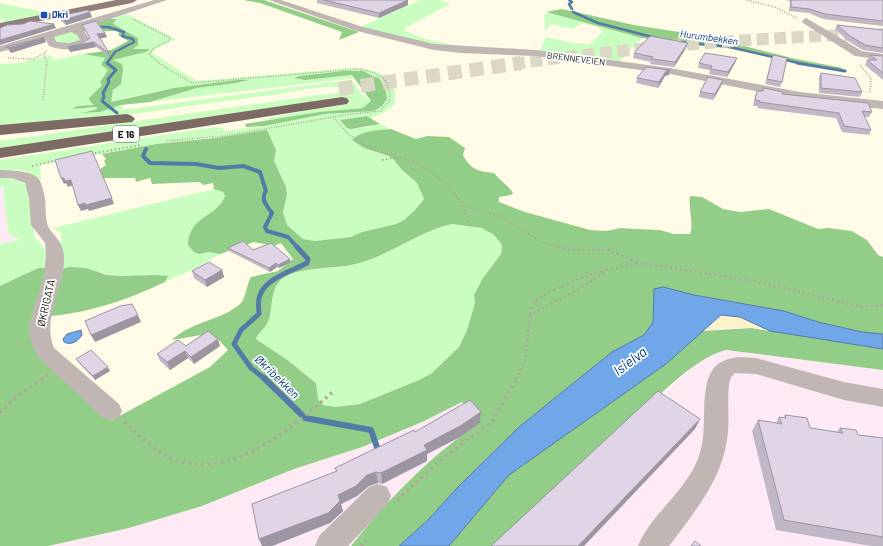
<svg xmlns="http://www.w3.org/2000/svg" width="883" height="546" viewBox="0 0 883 546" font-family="Barlow,sans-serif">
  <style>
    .industrial { fill: #fdeaf4 }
    .green { fill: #cafec0 }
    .forest { fill: #93ce89; fill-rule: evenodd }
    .sand { fill: #fbf1cb }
    .water { fill: #70a7e9; stroke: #547aa6 }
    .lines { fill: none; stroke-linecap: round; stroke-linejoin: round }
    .stream-far4 { stroke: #547aa6; stroke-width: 2.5 }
    .stream-far3 { stroke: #547aa6; stroke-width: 3 }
    .stream-far2 { stroke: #547aa6; stroke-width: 4 }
    .stream-far1 { stroke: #547aa6; stroke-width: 5 }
    .stream { stroke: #547aa6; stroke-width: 6 }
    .highway-tunnel-far1 { stroke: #dbd8c6; stroke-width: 12; stroke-dasharray: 12 5.5; stroke-linecap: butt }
    .highway-tunnel { stroke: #dbd8c6; stroke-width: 14; stroke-dasharray: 14 8; stroke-linecap: butt }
    .path-far3 { stroke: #aca999; stroke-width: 1.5; stroke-dasharray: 1 1.5; stroke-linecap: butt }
    .path-far2 { stroke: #aca999; stroke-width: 2; stroke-dasharray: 1.5 2.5; stroke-linecap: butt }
    .path-far1 { stroke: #aca999; stroke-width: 2.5; stroke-dasharray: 2 3; stroke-linecap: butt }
    .path { stroke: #aca999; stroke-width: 3.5; stroke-dasharray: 2.5 4; stroke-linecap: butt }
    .minor { fill: #c0b7b4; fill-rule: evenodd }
    .major { fill: #8f7e79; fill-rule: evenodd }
    .highway { fill: #7d6a64; fill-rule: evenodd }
    .wall { fill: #c0b7c7 }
    .shaded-wall { fill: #9c95a2 }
    .building { fill: #dfd5e7; stroke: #9c95a2 }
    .transit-dot { fill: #1a4fb4; stroke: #fff; stroke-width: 1.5 }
    .labels { text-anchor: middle; stroke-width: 3.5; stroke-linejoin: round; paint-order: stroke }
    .far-transit-label { font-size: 9px; font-weight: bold; fill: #164399; stroke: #fff; text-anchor: start }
    .far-street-label { font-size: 9px; fill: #111009; stroke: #fff }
    .far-water-label { font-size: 10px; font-style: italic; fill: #003b75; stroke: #fff }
    .shield { fill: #fff; stroke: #585853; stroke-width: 1 }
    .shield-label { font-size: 10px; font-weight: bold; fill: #111009 }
    .street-label { font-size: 11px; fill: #111009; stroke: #fff }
    .water-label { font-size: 12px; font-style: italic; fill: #003b75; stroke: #fff }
    .near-water-label { font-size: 14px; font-style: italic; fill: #003b75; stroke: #fff }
  </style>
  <rect width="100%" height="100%" fill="#fffbe7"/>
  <!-- industrial -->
  <g class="industrial">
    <polygon points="3,186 8,231 22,240 0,244 0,187"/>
    <polygon points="726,350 883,370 883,546 501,546 699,361 717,352"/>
    <polygon points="462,402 469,411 460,437 415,475 365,528 351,546 48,546 129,528 202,506 294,469 362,447 422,422"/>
  </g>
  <!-- green -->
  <g class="green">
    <polygon points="420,0 440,0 450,4 405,28 405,31 426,39 453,45 437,46 360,27"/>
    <polygon points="0,3 49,13 0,23 5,19 0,19"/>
    <polygon points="547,13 554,14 642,38 618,63 540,51 546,37 573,43 590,44 603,31 598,27 582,23 573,29 551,24 545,31 544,15"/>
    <path d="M127 14 176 39 157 48 152 53 197 81 351 68C368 68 394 73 395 94 396 99 395 105 391 108 386 112 377 115 371 118L367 116 341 120 346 127 363 128 380 124 391 129 362 134 352 140 364 148 389 156 394 160 408 176 417 183 424 199 415 210 404 220 396 224 362 232 351 237 315 241 303 239 287 225 283 212 287 195 286 187 274 161 276 150 249 133 156 144 40 165 41 180C26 169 18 169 0 171V160L215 127 223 128 224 131 264 126 325 114 374 111 376 76C352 66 324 73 299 76L295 78 305 80 352 75 355 78 150 102 197 88 246 81 237 80 157 91 111 102C111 86 125 82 122 64L112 60 146 52 149 49H133L136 47 135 36 115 25 113 23 115 18 107 19Z"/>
    <polygon points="66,30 76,32 82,42 56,45 53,36"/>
    <path d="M84 54 106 58 103 62 104 67 109 70 100 82 103 85 89 98V100L95 105 72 109 96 107 97 109 85 111V113L100 112 121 105 124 109H132L348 80C360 85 356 90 363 95 366 98 368 97 371 102L363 108 319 112 283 119 261 120 308 110 338 106 349 100 344 97 328 98 329 99 0 149V141L325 94 326 95 336 93 343 89C334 82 287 93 273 95 217 101 162 111 106 117 71 121 35 124 0 127V64L19 63 51 55 53 60Z"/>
    <path d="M0 177C11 177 20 179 28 187L35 238C46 247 48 256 51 270L38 268 0 286V244L21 240 10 235 8 231 3 187H0Z"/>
    <path d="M214 189 223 191 225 196 199 254 209 252 220 254 194 269 165 282 167 276C152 274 137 277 121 276 99 275 84 265 61 269V233L53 228Z"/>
    <path d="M452 224 482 228 494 235 502 245 501 254 493 266 475 303 467 330 459 347 432 373 419 380 360 404 335 407 323 405 318 399 316 383 286 359 256 339C259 332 263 330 267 324 273 312 270 294 278 283 291 266 332 269 351 265 387 258 416 232 452 224Z"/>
  </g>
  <!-- forest -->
  <g class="forest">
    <polygon points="243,0 264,0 359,32 339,40 342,32 260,3"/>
    <polygon points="562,9 634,25 705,36 796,59 843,68 837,70 722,47 642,38 546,12"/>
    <polygon points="107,19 117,19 113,23 115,25 138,38 138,45 133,49 150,49 146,52 113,60 122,64 123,69 121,84 113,90 111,102 174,88 237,80 249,80 236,83 197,88 150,102 121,105 100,112 81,113 97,109 96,107 72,109 77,106 94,105 89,100 89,98 102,85 100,82 108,70 101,65 105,58 84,54 111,50 128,41 118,35 119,32 115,31 82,31 77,27"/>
    <polygon points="343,71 363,71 380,79 386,92 387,99 382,106 374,111 325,114 264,126 246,127 245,124 319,112 363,108 371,101 352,75 305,80 294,78 299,76"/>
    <polygon points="367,116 380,124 351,129 347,128 340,120"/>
    <path d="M391 129 416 139 427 136 449 137 465 148 463 155C471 170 478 171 494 173 500 181 508 185 513 193L511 195 499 197V202L525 212 590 230 607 231 620 228 636 229 660 230 674 234H690C694 223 688 209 690 196L702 197 723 209 740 212 769 209 818 229 828 228 852 231 867 240 878 255 883 257V334L862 332 818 322 784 311 694 295 663 287 654 298 653 322 644 335 612 352 519 427 455 490 429 519 399 546H351C387 500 432 454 480 423L462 402 422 422 362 447 294 469 202 506 129 528 48 546H0V286L38 268H46L32 328 85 398 112 420 210 367 228 350 217 338 201 335 172 340C190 322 219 321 239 305 246 300 246 285 251 277L278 271 293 259 281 243 274 246 254 242 220 254 209 252 199 254 194 252 188 245C189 215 217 218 225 196L223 192 214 189 213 183 203 185 200 182 152 184 150 178 136 182 135 178H102L99 170 106 165 104 161 106 159 102 154 156 144 215 138 267 130 276 150 274 161 286 187 287 195 283 212 287 225 303 239 315 241 351 237 362 232 396 224 404 220 415 210 424 199 417 183 402 170 394 160 389 156 364 148 352 140C359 131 380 130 391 129ZM452 224 482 228 494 235 502 245 501 254 483 278 474 295 475 303 467 330 459 347 432 373 419 380 360 404 335 407 323 405 318 399 316 383 286 359 256 339C259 332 263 330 267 324 273 312 270 294 278 283 291 266 332 269 351 265 387 258 416 232 452 224Z"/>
    <path d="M70 267 86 268 107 275 121 276 156 275 168 276 165 282C129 299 92 312 52 316L49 312 61 269Z"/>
    <path d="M752 328 883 349V370L726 350C691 358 645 410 618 436 579 472 540 509 501 546H449L509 475 666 364 702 331Z"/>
  </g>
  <!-- sand -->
  <polygon class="sand" points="731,314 751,321 770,331 752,328 704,329 721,315"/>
  <!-- water -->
  <g class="water">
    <polygon points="663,287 694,295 784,311 818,322 862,332 883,334 883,349 770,331 740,317 721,315 666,364 509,475 449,546 399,546 429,519 455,490 519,427 612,352 644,335 653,322 654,289"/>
    <path d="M81 330 82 335C78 341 71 346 64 342L63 339 67 334Z"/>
  </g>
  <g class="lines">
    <!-- stream-far4 -->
    <g class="stream-far4">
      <polyline points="569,0 572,2 569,4 572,9"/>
      <polyline points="573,12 598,23 660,39"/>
      <polyline points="96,27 108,27 124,32 122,36 133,39 134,42 115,52 107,63 108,64"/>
      <polyline points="677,42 730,47 803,64"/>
    </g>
    <!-- stream-far3 -->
    <g class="stream-far3">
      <polyline points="107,63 116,70 108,79 109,82 103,93 104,97 102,101 117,113"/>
      <polyline points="797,63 845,71"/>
    </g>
    <!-- stream-far2 -->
    <path class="stream-far2" d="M146 149 143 156 150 163 196 164 219 168 243 166 260 172 266 191C260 199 267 206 272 213L265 227 267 231 288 237 298 248"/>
    <!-- stream-far1 -->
    <path class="stream-far1" d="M265 379 251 368 234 344 241 330 259 314C259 308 257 301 260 295 266 278 292 271 307 263L308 259 297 247"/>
    <!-- stream -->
    <polyline class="stream" points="264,378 305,418 371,430 378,450"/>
    <!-- highway-tunnel-far1 -->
    <path class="highway-tunnel-far1" d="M513 64C636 47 759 37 883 34"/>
    <!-- highway-tunnel -->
    <polyline class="highway-tunnel" points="339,89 521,63"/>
    <!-- path-far3 -->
    <g class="path-far3">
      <polyline points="746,0 775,7 797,18"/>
      <polyline points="133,19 170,38 170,40 154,48 149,54 160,64 192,83 359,69 372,72 383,78 386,82 390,93 389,102 380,111 344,115 225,136 166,141"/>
      <polyline points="8,58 34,59 47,51"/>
      <polyline points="860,65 871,78 870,93"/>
      <polyline points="43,100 47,61 44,57 45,53"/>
      <polyline points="333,117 348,134 365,145"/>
    </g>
    <!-- path-far2 -->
    <g class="path-far2">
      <path d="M363 144C379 153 398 156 415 163 441 175 464 198 470 226"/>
      <polyline points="91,154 141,145"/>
      <polyline points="382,160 398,157"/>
      <polyline points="32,166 58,160"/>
      <polyline points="466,207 499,216 542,242 562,248"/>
    </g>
    <!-- path-far1 -->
    <g class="path-far1">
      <polyline points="558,247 569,250 608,250 639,263"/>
      <path d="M530 314C532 310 532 305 535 302 545 290 588 276 604 270"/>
      <polyline points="42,379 48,375"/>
      <polyline points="516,379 525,362 530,315 586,285 607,270 640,263 755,281 861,307 883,305"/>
    </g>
    <!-- path -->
    <g class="path">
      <polyline points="0,413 15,398 44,378"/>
      <path d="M124 422C140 435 155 453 175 460 237 480 293 426 335 390"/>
      <polyline points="397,500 443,458 492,422 517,378"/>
      <polyline points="361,546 366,540"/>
    </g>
    <!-- minor -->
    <g class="minor">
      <path d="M154 0H167L80 29 84 31 91 41C81 52 61 51 49 46L46 40 0 52V46ZM71 32 77 35 80 40 69 43 56 42 54 37Z"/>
      <polygon points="269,0 281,0 363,27 434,44 536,50 670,68 800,92 883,101 883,109 800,100 670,74 536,56 461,53 434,50 357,31"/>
      <polygon points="806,18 862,51 883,54 883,60 855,56 803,23 802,21"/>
      <path d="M0 170C9 170 32 171 38 178 42 183 44 193 45 199 46 207 45 215 47 223 50 235 62 237 64 255 66 287 41 317 54 348L119 404 122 411 119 418 111 420 103 418 38 357 29 337 30 321 44 276 46 256 45 243 31 225 29 198 25 183 12 178H0Z"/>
      <path d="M738 357 756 358 844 382 883 389V407L844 400 756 374 735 373 731 377 729 384C727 403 730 421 727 440 721 481 693 514 669 546H638C651 514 684 493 697 461 709 434 700 406 708 379 713 364 723 359 738 357Z"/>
      <polygon points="378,484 387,487 391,496 387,505 348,546 315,546 319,536 369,487"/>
    </g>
    <!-- major -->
    <polygon class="major" points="116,0 137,0 132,3 0,29 0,23"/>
    <!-- highway -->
    <g class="highway">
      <polygon points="342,97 347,98 349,101 347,104 0,158 0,148"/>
      <polygon points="127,114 132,116 135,119 132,122 0,135 0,125"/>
    </g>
  </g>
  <!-- wall -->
  <g class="wall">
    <polygon points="317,0 406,0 408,5 379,18 317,3"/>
    <polygon points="785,0 883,0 883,26 823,19 809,13 789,11 790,1"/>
    <polygon points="59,16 92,17 66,25 61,21"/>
    <polygon points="82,25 105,33 107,37 100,38 110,55 109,56 96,47 70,52 90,38 84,29"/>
    <polygon points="837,25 883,30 883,53 863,50 848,41 835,29"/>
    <polygon points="44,38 46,42 11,53 9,51 6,47"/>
    <polygon points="686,48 674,67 650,64 651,62 633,58 634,53"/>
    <polygon points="773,55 782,82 780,87 765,84"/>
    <polygon points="870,55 883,56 883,80 865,65 867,60 869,60 868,59"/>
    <polygon points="699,63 735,63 727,77 709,74 710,70 698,68"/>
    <polygon points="821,73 862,92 860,97 819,93 819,77"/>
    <polygon points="669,75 665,76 658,88 636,83 637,78"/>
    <polygon points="723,80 721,86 713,100 699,97 700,92"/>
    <polygon points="757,91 782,94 872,112 869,117 865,117 871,130 869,135 842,132 836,118 757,108 758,106 753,106 755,96"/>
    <polygon points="228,248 253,250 291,262 279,268 277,267 270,272 229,251"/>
    <polygon points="222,270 224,277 207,287 194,278 192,271"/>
    <polygon points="186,346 220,346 194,364 188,358 170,370 160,361 157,354"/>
    <polygon points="76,359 110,371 95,380 78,362"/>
    <polygon points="481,412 480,423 460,437 427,454 427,461 382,484 378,483 369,486 357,496 341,504 343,511 330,523 272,546 262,546 336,471 335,468 415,432"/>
    <polygon points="785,415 810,428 837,432 840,428 858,435 883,438 883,546 871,546 776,530 752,431 758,420 776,423 779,417 784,418"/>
  </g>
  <!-- shaded-wall -->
  <g class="shaded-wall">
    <polygon points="408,0 408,5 379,18 379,13"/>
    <polygon points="90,12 92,17 66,25 64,20"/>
    <polygon points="54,24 56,28 0,45 0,40"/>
    <polygon points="105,33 107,37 99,39 97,34"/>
    <polygon points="44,38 46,42 11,53 9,48"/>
    <polygon points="94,42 96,47 70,52 68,47"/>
    <polygon points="688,43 686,48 674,67 675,62"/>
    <polygon points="108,51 110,55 109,56 107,52"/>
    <polygon points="737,58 735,63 727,77 728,72"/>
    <polygon points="670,70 669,75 665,76 658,88 659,82 666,71"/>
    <polygon points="723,80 721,86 713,100 715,94"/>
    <polygon points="61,178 64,178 71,180 74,185 68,187 66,183 64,184"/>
    <polygon points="112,198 114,204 89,211 88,209 81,211 78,205 85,203"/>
    <polygon points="290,259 291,262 279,268 278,265"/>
    <polygon points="276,263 277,267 270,272 269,268"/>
    <polygon points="222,270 224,277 207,287 205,280"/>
    <polygon points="138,315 141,322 95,342 91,335"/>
    <polygon points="218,339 220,346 194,364 191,357"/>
    <polygon points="185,351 188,358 170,370 167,362"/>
    <polygon points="108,367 110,371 95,380 93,376"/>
    <polygon points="481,412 480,423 460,437 427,454 427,461 382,484 381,473 424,445"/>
    <polygon points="700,419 695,429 584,546 578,546"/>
    <polygon points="376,472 378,483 369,486 357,496 341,504 343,511 330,523 272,546 262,546 259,539 338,495 367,475"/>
  </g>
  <!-- building -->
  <g class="building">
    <polygon points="324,0 408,0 379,13"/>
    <polygon points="791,0 883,0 883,21 825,14 810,9 791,7"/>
    <polygon points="88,10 90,12 64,20 59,16"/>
    <polygon points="30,21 54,24 0,40 0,28 7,25 23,24"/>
    <polygon points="96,21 105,33 97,34 108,51 107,52 94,42 68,47 81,44 90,38 82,25"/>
    <polygon points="837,25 883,30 883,48 865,45 850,36"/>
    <polygon points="650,36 688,43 675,62 652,59 653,57 634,53"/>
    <polygon points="44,38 9,48 6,47"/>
    <polygon points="705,53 737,58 728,72 711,69 712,66 699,63"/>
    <polygon points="773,55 787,58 782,82 767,79"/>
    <polygon points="870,55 883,56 883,73 867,60 877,60"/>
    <polygon points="646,67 670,70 666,71 659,82 637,78"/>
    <polygon points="821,73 855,78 862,92 821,88"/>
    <polygon points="708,77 723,80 715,94 700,92"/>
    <polygon points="764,88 783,92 782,94 868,103 872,112 862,111 871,130 844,126 839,113 759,102 760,101 755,100 757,91 763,91"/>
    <polygon points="92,151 112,198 86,205 85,203 78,205 71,180 65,181 64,178 61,178 55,160"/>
    <polygon points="243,241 253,250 271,243 290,259 278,265 276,263 269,268 228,248"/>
    <polygon points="209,262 222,270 205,280 192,271"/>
    <polygon points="132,304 138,315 91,335 85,321 120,306"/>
    <polygon points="208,331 218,339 191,357 185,351 167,362 157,354 178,340 186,346"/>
    <polygon points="91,350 108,367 93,376 76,359"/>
    <polygon points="658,391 700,419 578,546 491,546"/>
    <polygon points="470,400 481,412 460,426 424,445 427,450 381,473 376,472 367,475 356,486 338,495 340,501 328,513 259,539 252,504 337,471 335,468 414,430 415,432"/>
    <polygon points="785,415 807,418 810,428 843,433 840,428 856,430 858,435 883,438 883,537 784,520 758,420 782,424 779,417 786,418"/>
    <polygon points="695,541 701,546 691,546"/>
  </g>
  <!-- markers -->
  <rect class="transit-dot" x="40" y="11" width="8" height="8" rx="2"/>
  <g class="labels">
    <!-- far-transit labels -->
    <g class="far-transit-label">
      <text x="52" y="18">Økri</text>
    </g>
    <!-- far-street labels -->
    <g class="far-street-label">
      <text transform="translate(576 59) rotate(7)" y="3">BRENNEVEIEN</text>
    </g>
    <!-- far-water labels -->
    <g class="far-water-label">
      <text transform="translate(709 37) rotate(8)" y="4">Hurumbekken</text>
    </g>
    <!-- shield labels -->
    <rect class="shield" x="113" y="126" width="26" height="16" rx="3"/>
    <g class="shield-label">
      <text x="126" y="138">E 16</text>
    </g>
    <!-- street labels -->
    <g class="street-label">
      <text transform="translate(46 303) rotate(-77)" y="4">ØKRIGATA</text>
    </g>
    <!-- water labels -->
    <g class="water-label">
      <text transform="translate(277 377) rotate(44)" y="4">Økribekken</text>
    </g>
    <!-- near-water labels -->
    <g class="near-water-label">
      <text transform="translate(630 361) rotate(-37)" y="5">Isielva</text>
    </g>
  </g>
</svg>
